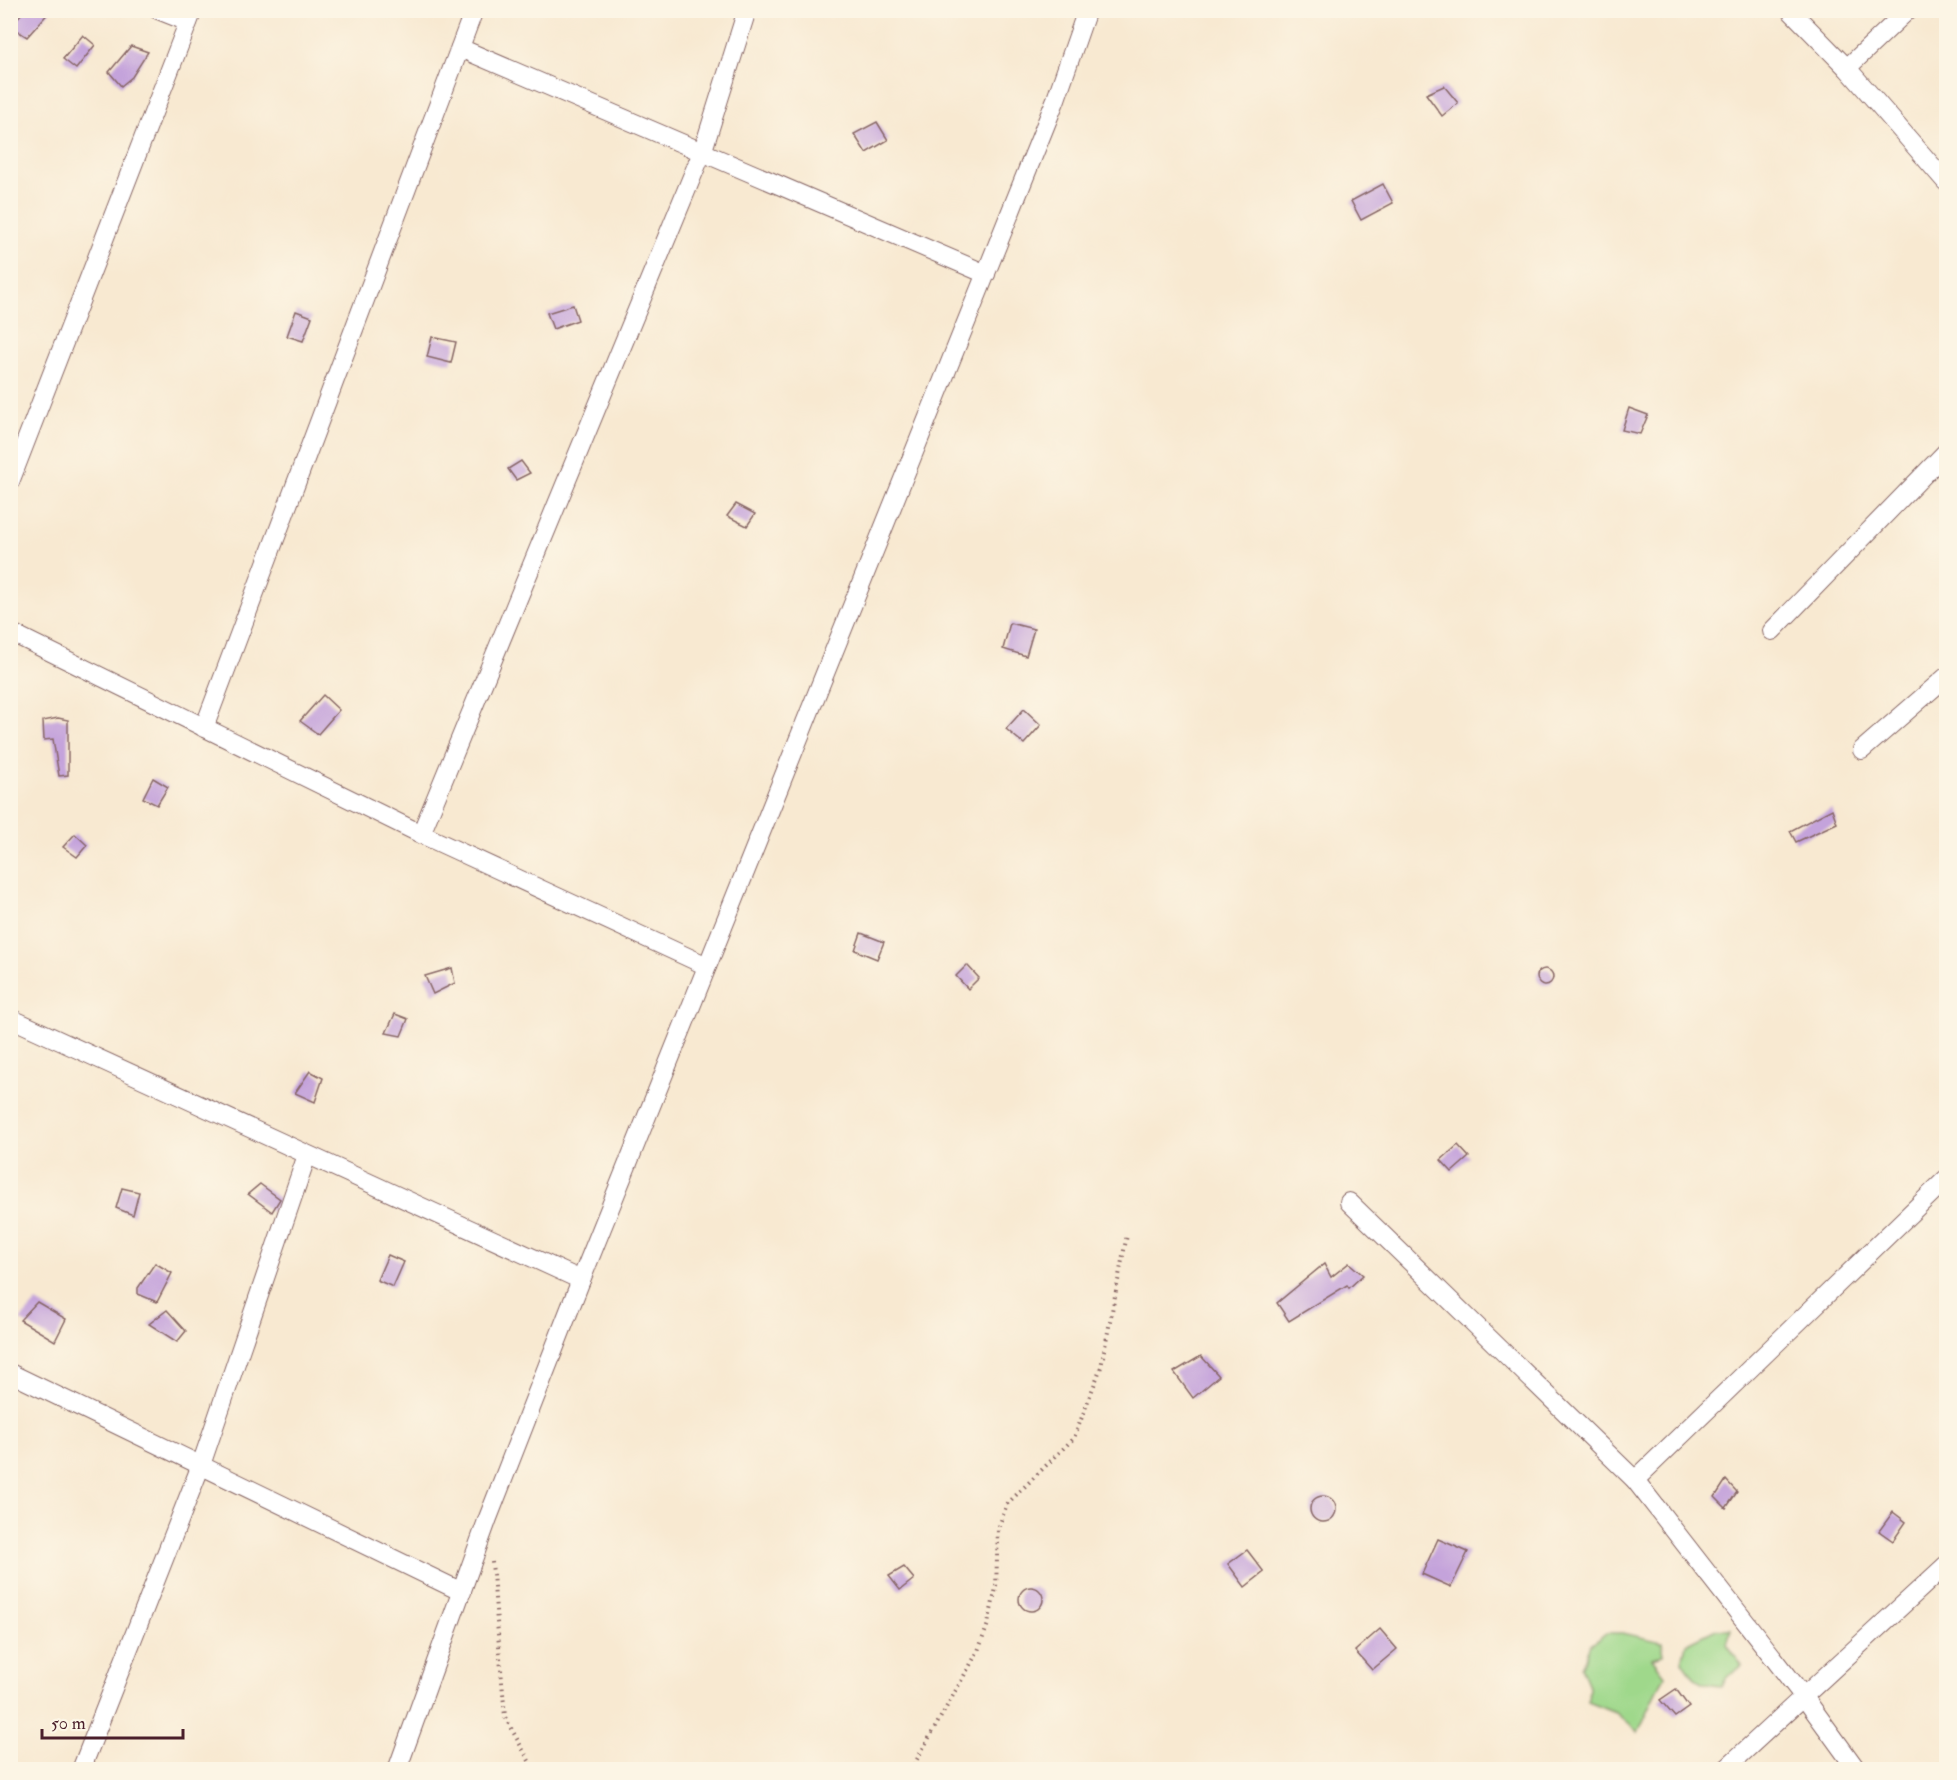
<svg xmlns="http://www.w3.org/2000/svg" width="1957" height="1780" viewBox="0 0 1957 1780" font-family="'IM FELL Double Pica',serif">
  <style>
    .green { fill: #9fd88b; stroke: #747c5b; stroke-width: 1.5 }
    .building { fill: #c4a3db }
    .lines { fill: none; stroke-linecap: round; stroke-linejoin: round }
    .street-casing { stroke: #876665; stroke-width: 20 }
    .path { stroke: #876665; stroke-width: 4; stroke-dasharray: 1.5 4.5; stroke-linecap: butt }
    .street { stroke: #fff; stroke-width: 18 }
  </style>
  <rect width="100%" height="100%" fill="#fcf5e5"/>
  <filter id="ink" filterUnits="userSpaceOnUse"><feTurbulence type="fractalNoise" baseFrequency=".0167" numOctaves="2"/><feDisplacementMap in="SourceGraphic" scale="12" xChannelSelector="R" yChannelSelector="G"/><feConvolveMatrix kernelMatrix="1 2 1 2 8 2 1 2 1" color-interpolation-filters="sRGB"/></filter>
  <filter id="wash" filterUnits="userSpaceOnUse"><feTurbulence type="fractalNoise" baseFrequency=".008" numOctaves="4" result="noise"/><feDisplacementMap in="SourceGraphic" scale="24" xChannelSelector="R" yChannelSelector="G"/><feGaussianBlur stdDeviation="1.35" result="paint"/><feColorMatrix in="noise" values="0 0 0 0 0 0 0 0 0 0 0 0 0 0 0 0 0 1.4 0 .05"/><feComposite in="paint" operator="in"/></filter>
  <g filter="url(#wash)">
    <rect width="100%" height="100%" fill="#f8e9d1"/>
    <!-- green -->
    <g class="green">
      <path d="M1716 1629H1731L1727 1644 1742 1666 1727 1677 1722 1686C1700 1685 1693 1679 1682 1661L1686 1644Z"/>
      <polygon points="1606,1633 1623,1633 1662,1642 1664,1655 1652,1658 1665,1675 1638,1732 1616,1713 1588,1702 1589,1686 1581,1667 1591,1645"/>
    </g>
    <g id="blocks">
      <!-- building -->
      <g class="building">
        <polygon points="25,10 51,10 27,37 10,26"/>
        <polygon points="83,35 95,45 76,69 63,59"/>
        <polygon points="131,46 148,52 132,77 121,86 109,72"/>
        <polygon points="1444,86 1458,103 1442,116 1426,94"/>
        <polygon points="877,122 888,140 866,153 854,134"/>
        <polygon points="1383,184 1393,203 1361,220 1351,201"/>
        <polygon points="573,305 578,320 553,329 547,313"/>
        <polygon points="296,311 312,317 303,341 287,336"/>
        <polygon points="432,337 456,342 451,363 427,357"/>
        <polygon points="1629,408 1648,415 1640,434 1622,430"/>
        <polygon points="521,461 530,473 516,480 508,469"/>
        <polygon points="736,504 755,514 747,526 727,516"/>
        <polygon points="1010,623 1034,629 1026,656 1003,649"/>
        <polygon points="323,695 339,710 318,734 300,721"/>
        <polygon points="1024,709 1041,725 1024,744 1006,729"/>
        <polygon points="58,718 68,720 68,775 59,776 53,739 44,740 43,721"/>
        <polygon points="153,778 168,787 157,805 143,798"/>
        <polygon points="1832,809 1837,823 1796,842 1790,831"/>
        <polygon points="75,834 87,845 77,857 63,847"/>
        <polygon points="861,933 884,942 877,959 855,950"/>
        <polygon points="967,965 979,978 968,989 956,976"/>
        <polygon points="452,968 455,983 433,994 425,976"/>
        <circle cx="1545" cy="977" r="8"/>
        <polygon points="395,1014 408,1019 401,1036 386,1033"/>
        <polygon points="310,1071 323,1078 315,1102 295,1093"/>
        <polygon points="1458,1145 1469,1157 1452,1172 1441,1160"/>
        <polygon points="260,1184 280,1199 272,1212 248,1194"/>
        <polygon points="122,1188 139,1192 133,1215 116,1208"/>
        <polygon points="388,1255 404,1262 393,1287 377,1280"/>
        <polygon points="155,1263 172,1273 157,1302 138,1294 138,1288"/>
        <polygon points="1349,1263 1363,1275 1349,1288 1347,1285 1289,1321 1277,1303 1324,1264 1331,1277"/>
        <polygon points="37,1302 66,1319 55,1341 20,1320"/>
        <polygon points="167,1310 186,1331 177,1342 149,1324"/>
        <polygon points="1201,1356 1219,1376 1193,1398 1174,1372"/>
        <polygon points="1726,1480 1737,1492 1726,1508 1715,1497"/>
        <circle cx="1323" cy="1509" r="13"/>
        <polygon points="1893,1512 1906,1522 1893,1541 1879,1531"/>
        <polygon points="1438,1539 1468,1552 1451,1587 1422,1574"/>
        <polygon points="1247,1550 1264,1572 1245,1587 1228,1564"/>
        <polygon points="904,1567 914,1579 900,1590 889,1576"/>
        <circle cx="1031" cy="1599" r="12"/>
        <polygon points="1380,1629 1397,1649 1372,1670 1355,1651"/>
        <polygon points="1676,1689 1689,1707 1675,1717 1660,1700"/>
      </g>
    </g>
  </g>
  <g filter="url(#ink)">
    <use href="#blocks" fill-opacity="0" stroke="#876665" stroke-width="1.5"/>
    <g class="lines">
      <!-- street casing -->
      <g class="street-casing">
        <g id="street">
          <polyline points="158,10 188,22"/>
          <polyline points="1790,10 1847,68 1946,182"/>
          <polyline points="460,48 986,274"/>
          <polyline points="1847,68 1908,10"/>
          <polyline points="10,482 193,10"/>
          <polyline points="1772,631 1946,452"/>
          <polyline points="10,632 421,834 707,966"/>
          <polyline points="204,728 474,10"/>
          <polyline points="1862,750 1946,677"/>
          <polyline points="421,834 703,150 747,10"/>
          <polyline points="10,1018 581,1280"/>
          <polyline points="1349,1202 1635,1480 1804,1697 1857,1770"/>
          <polyline points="10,1373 462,1592"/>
          <polyline points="1635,1480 1946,1179"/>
          <polyline points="81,1770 201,1465 307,1155"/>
          <polyline points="397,1770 488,1518 581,1280 1056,99 1087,10"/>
          <polyline points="1724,1770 1946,1565"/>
        </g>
      </g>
      <!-- path -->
      <g class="path">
        <polyline points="492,1562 505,1717 534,1770"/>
        <polyline points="911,1770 978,1651 988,1624 996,1588 998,1529 1007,1504 1074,1438 1101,1367 1127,1235"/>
      </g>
      <!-- street -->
      <use href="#street" class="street"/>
    </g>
  </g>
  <!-- margin -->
  <rect width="1957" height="1780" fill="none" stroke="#fcf5e5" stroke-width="36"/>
  <!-- scale -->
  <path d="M42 1729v9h141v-9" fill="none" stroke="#4a1f2b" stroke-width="3"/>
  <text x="51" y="1729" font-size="18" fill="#4a1f2b" stroke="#fcf5e5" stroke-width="4.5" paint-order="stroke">50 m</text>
</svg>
